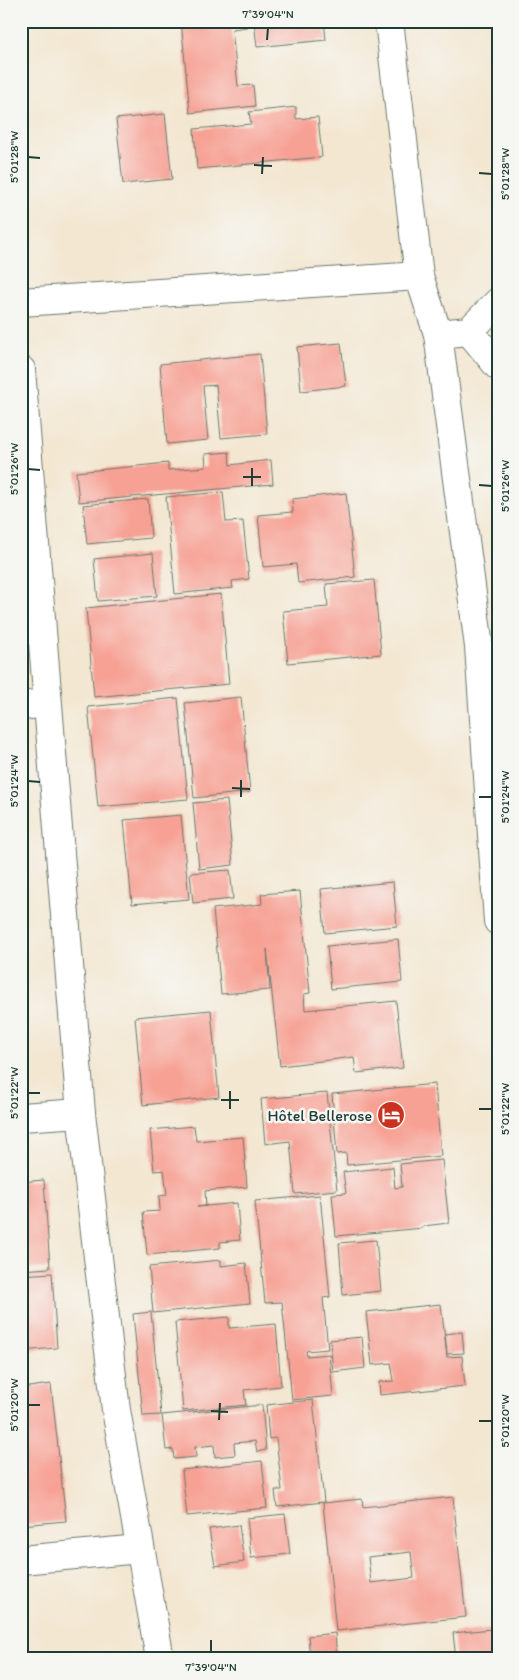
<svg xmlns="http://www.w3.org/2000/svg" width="519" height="1680" viewBox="0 0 519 1680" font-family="Itim,sans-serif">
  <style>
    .building { fill: #f7a194; fill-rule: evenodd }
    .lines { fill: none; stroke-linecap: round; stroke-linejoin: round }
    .minor-casing { stroke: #69786b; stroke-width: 30 }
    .minor { stroke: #fff; stroke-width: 28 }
    .ticks { fill: none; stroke: #1f3d34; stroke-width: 2 }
    .labels { text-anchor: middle; stroke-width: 5; stroke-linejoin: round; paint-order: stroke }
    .poi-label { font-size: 16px; fill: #1f3d34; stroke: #f6f6f2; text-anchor: end }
    .neatline { fill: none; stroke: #1f3d34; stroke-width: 2 }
    .ticks-label { font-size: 12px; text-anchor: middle; fill: #1f3d34 }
  </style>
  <rect width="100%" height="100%" fill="#f6f6f2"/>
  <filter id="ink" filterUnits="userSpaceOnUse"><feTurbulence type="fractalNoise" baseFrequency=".02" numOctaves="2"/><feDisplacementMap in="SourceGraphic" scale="10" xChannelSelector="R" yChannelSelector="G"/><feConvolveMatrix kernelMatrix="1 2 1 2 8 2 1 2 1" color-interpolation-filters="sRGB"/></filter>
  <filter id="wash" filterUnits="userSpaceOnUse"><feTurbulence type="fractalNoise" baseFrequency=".0096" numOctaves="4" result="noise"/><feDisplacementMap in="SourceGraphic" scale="20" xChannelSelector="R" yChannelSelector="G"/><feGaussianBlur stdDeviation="1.12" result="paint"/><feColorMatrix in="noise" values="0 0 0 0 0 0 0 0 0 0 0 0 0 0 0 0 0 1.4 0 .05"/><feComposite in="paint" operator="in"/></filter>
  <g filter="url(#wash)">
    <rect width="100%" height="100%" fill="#f3e7d2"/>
    <g id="blocks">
      <!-- building -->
      <g class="building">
        <polygon points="181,21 247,21 247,27 232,29 238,86 253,85 255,106 190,113"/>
        <polygon points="254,21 324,21 326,40 257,47"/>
        <polygon points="296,107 296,119 318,117 322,157 197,169 194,129 251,124 249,112"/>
        <polygon points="165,114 172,179 123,184 116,119"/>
        <polygon points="341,343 346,386 301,391 297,347"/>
        <polygon points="260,354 267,434 221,438 216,385 203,386 208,440 167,444 160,364"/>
        <polygon points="229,452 230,465 271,460 273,484 79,502 76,472 168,463 168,470 206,467 205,454"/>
        <polygon points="223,492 226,522 243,521 249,579 232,581 233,588 175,594 166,497"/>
        <polygon points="346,493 355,577 298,583 296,564 263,567 258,515 293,512 292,499"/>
        <polygon points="148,499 151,538 87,544 83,505"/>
        <polygon points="153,553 157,596 98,601 94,559"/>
        <polygon points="374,580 381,654 288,663 283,611 328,607 326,584"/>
        <polygon points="221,594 229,684 94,697 86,608"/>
        <polygon points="241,697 250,792 194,798 185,703"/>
        <polygon points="178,698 188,799 98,807 88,707"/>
        <polygon points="227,800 233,865 199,869 193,803"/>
        <polygon points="181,815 189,899 132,904 124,820"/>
        <polygon points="230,870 233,899 193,903 190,873"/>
        <polygon points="393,882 397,926 325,933 321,889"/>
        <polygon points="300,891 310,993 304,994 305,1010 396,1001 403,1068 356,1073 354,1057 280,1066 267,949 270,990 221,994 213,909 262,904 261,894"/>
        <polygon points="398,939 402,982 331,989 327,946"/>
        <polygon points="211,1010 219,1097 143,1105 135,1017"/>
        <polygon points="435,1084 441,1156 347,1165 346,1153 337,1154 332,1094"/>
        <polygon points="327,1093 337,1190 295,1194 290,1141 265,1144 261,1099"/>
        <polygon points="194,1126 196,1141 243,1137 247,1187 205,1191 206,1206 197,1207 237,1203 240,1240 220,1242 220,1248 147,1255 143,1212 160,1211 159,1196 167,1195 164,1170 154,1171 150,1130"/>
        <polygon points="442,1160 449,1223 423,1226 423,1228 336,1236 332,1194 346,1193 343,1172 393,1167 395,1188 402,1187 400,1164"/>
        <polygon points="44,1180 50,1268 21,1270 21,1182"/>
        <polygon points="320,1195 330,1297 323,1298 328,1349 306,1351 307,1356 329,1354 333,1396 292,1400 282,1302 265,1303 255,1201"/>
        <polygon points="376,1240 381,1291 343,1295 339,1243"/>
        <polygon points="221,1260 221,1266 246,1263 250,1303 153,1313 149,1267"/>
        <polygon points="52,1273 57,1348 21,1351 21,1275"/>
        <polygon points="441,1304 447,1357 462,1356 465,1386 380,1395 379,1382 394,1381 391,1363 372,1365 366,1312"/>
        <polygon points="151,1312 161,1415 143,1416 133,1314"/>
        <polygon points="229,1317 229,1328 276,1324 281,1386 244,1390 246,1405 183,1411 175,1322"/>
        <polygon points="462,1332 464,1353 447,1354 445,1334"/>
        <polygon points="362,1337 365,1368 333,1372 330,1340"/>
        <polygon points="51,1384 66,1521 21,1525 21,1388"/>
        <polygon points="313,1400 324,1502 277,1507 275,1490 282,1490 276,1438 269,1439 266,1405"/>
        <polygon points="262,1405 266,1450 257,1452 255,1441 234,1443 235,1455 215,1457 214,1445 195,1447 196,1457 174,1459 173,1449 166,1450 162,1415"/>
        <polygon points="262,1461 267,1508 187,1516 182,1470"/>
        <path d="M453 1497 466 1617 336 1631 323 1503 362 1499 363 1507ZM411 1552 414 1578 371 1583 368 1557Z"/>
        <polygon points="285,1514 290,1554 251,1558 247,1518"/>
        <polygon points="239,1525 244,1562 215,1566 209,1529"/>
        <polygon points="491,1629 494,1659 456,1659 453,1633"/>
        <polygon points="335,1633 337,1659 310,1659 308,1636"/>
        <polygon points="452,1654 452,1659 423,1659 423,1657"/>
      </g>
    </g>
  </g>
  <g filter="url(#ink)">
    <use href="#blocks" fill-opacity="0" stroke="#69786b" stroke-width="1"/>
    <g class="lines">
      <!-- minor casing -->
      <g class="minor-casing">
        <g id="minor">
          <polyline points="389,21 419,276 438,334 479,647 498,921"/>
          <polyline points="21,302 419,276"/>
          <polyline points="469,331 498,366"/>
          <polyline points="438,334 469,331 498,302"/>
          <polyline points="21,370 81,1113 116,1410 160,1659"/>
          <polyline points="21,706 47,703"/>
          <polyline points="21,1117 81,1113"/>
          <polyline points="21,1560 140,1549"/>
        </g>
      </g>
      <!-- minor -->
      <use href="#minor" class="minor"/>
    </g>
  </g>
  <!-- ticks -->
  <path class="ticks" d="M267 40 268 28M28 157 40 158M254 165 272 166M479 173 492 174M262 174 263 157M28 469 40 470M243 477H261M479 485 492 486M252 486V468M28 781 40 782M232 788 250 789M241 797V780M479 797H492M28 1093H40M221 1100H239M230 1109V1091M479 1109H492M28 1405H40M211 1411 228 1412M219 1420 220 1403M479 1421H492M211 1652V1640"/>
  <!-- icons -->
  <defs>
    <g id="hotel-disc" transform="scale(1.4375)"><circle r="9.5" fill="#c8321e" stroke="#f6f6f2"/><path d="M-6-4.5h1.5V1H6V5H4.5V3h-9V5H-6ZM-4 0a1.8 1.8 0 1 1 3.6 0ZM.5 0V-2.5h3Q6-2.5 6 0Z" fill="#fff"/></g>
  </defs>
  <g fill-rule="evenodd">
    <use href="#hotel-disc" x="391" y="1115"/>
  </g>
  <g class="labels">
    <!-- poi labels -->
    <g class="poi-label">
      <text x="372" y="1121">Hôtel Bellerose</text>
    </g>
  </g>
  <!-- margin -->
  <rect width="519" height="1680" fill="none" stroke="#f6f6f2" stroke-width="55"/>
  <rect x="28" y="28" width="464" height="1624" class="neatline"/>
  <g class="ticks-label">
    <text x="268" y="18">7°39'04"N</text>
    <text transform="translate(14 157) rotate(-90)" y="4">5°01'28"W</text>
    <text transform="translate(505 174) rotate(-90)" y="4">5°01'28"W</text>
    <text transform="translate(14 469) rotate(-90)" y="4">5°01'26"W</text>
    <text transform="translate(505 486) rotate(-90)" y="4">5°01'26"W</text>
    <text transform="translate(14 781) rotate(-90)" y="4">5°01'24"W</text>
    <text transform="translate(505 797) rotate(-90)" y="4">5°01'24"W</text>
    <text transform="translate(14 1093) rotate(-90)" y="4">5°01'22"W</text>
    <text transform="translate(505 1109) rotate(-90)" y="4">5°01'22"W</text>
    <text transform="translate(14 1405) rotate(-90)" y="4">5°01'20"W</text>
    <text transform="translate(505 1421) rotate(-90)" y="4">5°01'20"W</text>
    <text x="211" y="1671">7°39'04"N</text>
  </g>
</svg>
